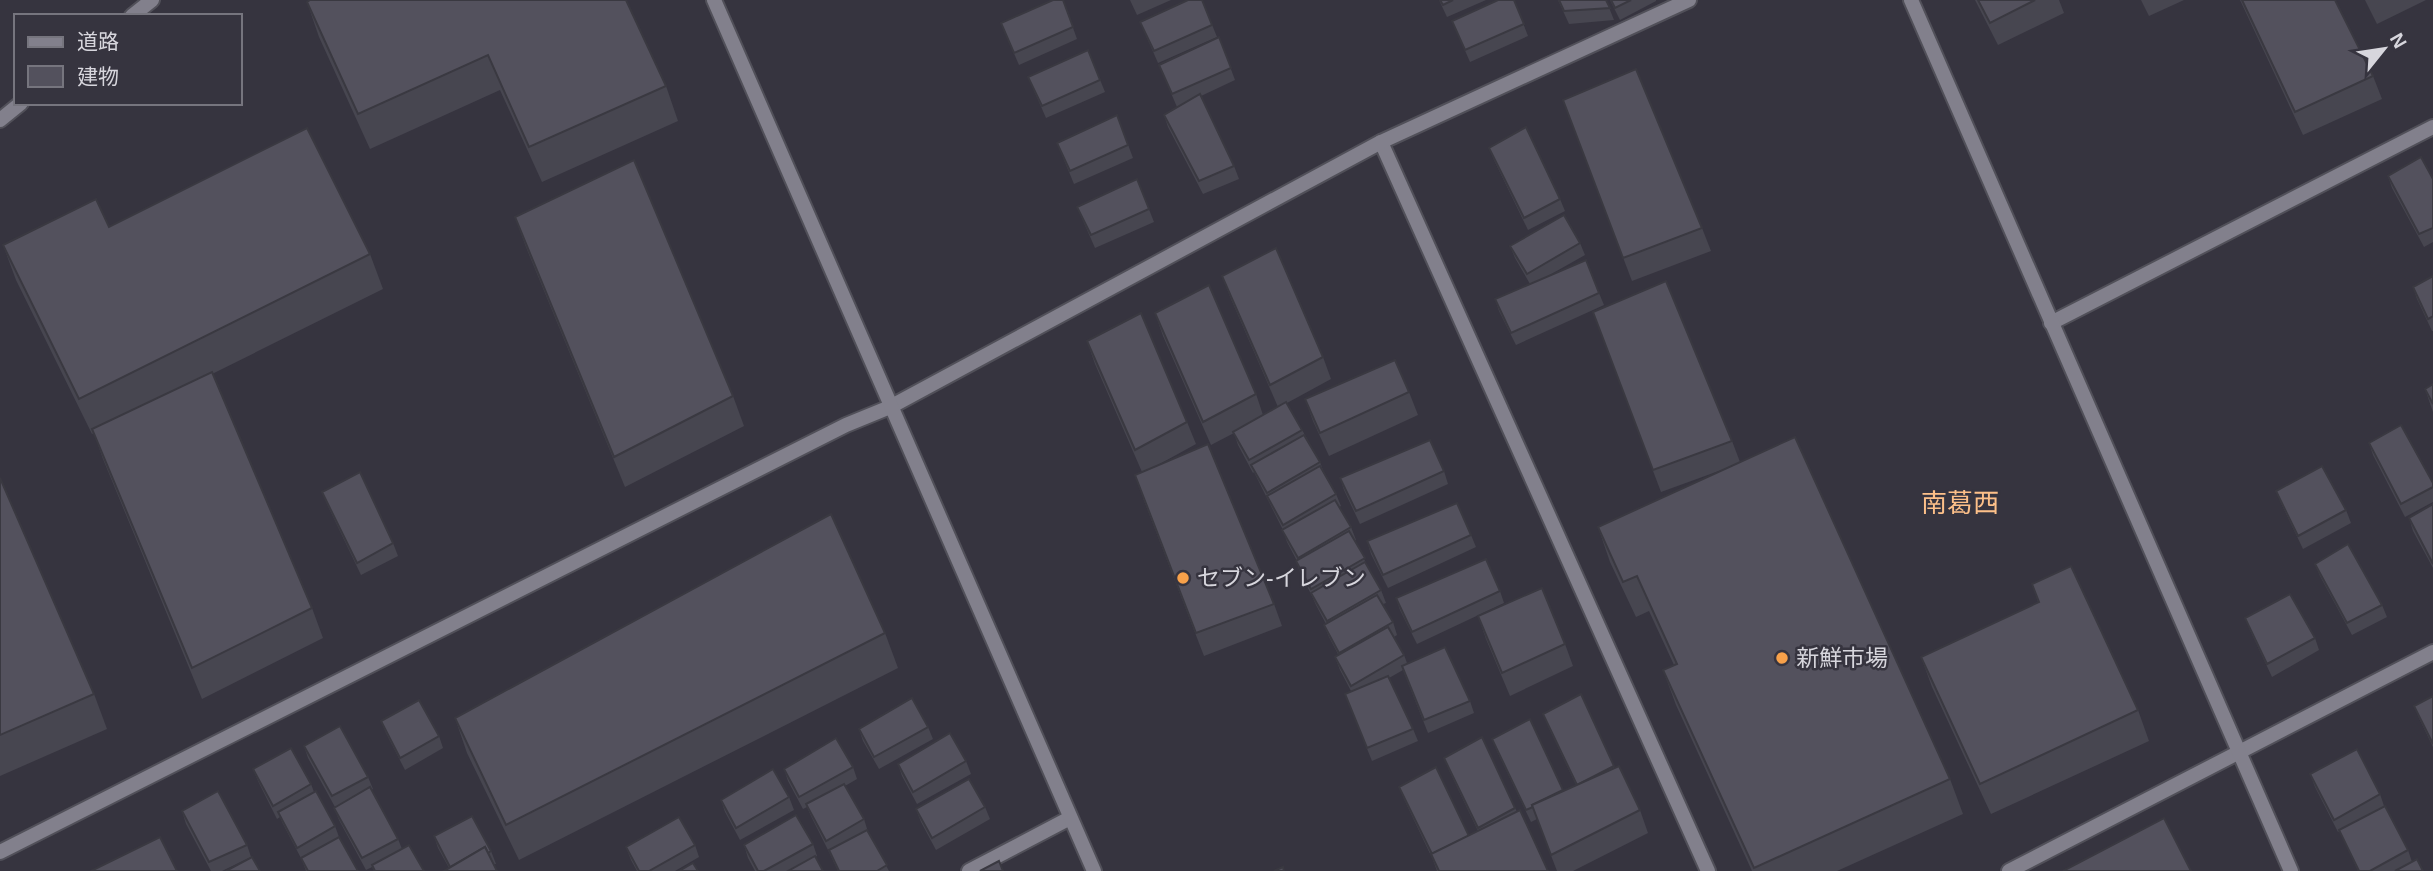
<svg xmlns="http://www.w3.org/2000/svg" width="2433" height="871" viewBox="0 0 2433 871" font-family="Helvetica,'Noto Sans JP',sans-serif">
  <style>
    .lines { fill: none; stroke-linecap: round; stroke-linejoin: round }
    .minor-casing { stroke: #515059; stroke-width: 18 }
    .tertiary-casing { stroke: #515059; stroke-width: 18 }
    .minor { stroke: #82808c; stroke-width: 14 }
    .tertiary { stroke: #82808c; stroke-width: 14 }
    .wall { fill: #474650 }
    .building { fill: #53515d; stroke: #3a3941; stroke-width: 2 }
    .poi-dot { fill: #f8a14a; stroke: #36343f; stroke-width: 2.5 }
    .labels { text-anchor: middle; stroke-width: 5; stroke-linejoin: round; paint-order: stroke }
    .poi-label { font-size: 23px; fill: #d7d6dd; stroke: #36343f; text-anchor: start }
    .quarter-label { font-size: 26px; fill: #fdc089; stroke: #36343f }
  </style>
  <rect width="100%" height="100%" fill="#36343f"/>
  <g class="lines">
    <!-- minor casing -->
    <g class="minor-casing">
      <g id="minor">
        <polyline points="1381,142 1708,871"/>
        <polyline points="2051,323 2433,127"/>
        <polyline points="0,852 846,425 890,407 1381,142 1689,0"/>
        <polyline points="969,871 1070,818"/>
        <polyline points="2009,871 2433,652"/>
      </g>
    </g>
    <!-- tertiary casing -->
    <g class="tertiary-casing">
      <g id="tertiary">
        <polyline points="714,0 1094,871"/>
        <polyline points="1911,0 2291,871"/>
        <polyline points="132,16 152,0"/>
        <polyline points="0,120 21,103"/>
      </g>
    </g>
    <!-- minor -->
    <use href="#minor" class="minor"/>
    <!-- tertiary -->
    <use href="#tertiary" class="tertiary"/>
  </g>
  <!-- wall -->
  <g class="wall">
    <polygon points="1063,0 1077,39 1019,65 1001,23"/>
    <polygon points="1130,0 1171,0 1137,15"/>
    <polygon points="1202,0 1217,37 1158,63 1140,22"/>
    <polygon points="1439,0 1486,0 1447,17"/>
    <polygon points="1514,0 1528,36 1470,62 1452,21"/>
    <polygon points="1558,0 1606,0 1614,20 1569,24"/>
    <polygon points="1610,0 1656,0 1656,1 1620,20"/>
    <polygon points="1975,0 2059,0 2064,13 1998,45"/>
    <polygon points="2141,0 2184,0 2149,16"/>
    <polygon points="2240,0 2335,0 2373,76 2382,99 2303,135"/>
    <polygon points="2365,0 2426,0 2377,24"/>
    <polygon points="307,2 666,86 678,121 542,182 500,90 370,149 319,37"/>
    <polygon points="1219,37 1235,80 1201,96 1234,166 1239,179 1203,194 1168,127 1164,115 1177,107 1159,65"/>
    <polygon points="1088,50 1105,92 1046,118 1028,77"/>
    <polygon points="1563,100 1702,228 1711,251 1632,281"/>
    <polygon points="1117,115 1133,158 1074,184 1057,143"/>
    <polygon points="1489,148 1560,199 1565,211 1528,230 1494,160"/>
    <polygon points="2388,176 2433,179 2433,242 2424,247 2392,188"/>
    <polygon points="1137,179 1154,222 1095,248 1077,207"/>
    <polygon points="515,217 733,396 744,426 625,487 526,247"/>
    <polygon points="109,227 370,254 383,289 212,374 312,608 323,638 202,699 103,459 94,433 92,434 16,280 3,245"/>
    <polygon points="1580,243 1585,255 1546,277 1599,293 1604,305 1516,345 1499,311 1495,299 1530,284 1515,258 1510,246"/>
    <polygon points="1222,276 1323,357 1331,379 1287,403 1320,462 1324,473 1336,494 1341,506 1339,507 1351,527 1356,540 1354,541 1381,590 1386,603 1383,604 1393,622 1397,635 1394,637 1404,655 1407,663 1470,701 1474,713 1428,733 1403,670 1389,678 1413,729 1418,741 1372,761 1345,694 1351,691 1340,670 1335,657 1339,656 1329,637 1324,625 1326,624 1316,605 1311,594 1300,573 1297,561 1287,542 1283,530 1254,472 1253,473 1238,445 1234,433 1211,445 1163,336 1155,313 1256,394 1263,415 1278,407 1231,299"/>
    <polygon points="2433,276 2433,331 2432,331 2417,299 2413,287"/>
    <polygon points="1593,312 1732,441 1740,462 1950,779 1963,814 1837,871 1752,871 1676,705 1663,670 1674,665 1649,611 1636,617 1610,562 1598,527 1727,468 1661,492"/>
    <polygon points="1087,341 1187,422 1196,444 1156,466 1274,604 1282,626 1204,656 1143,498 1142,472 1095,364"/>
    <polygon points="2433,384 2433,412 2425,389"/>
    <polygon points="1409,392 1418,415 1329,456 1313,421 1305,399"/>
    <polygon points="2369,443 2433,483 2433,502 2405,517 2373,455"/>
    <polygon points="1444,471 1448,484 1360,524 1344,490 1340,478"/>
    <polygon points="0,478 94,694 107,729 0,776"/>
    <polygon points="2276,491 2346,510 2351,523 2303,549 2281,503"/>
    <polygon points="322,492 393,543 398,556 361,575 327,504"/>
    <polygon points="2433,504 2433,568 2413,531 2409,518"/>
    <polygon points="1471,535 1476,547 1388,588 1371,554 1367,541"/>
    <polygon points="2315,564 2382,605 2387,617 2352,635 2320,576"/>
    <polygon points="2032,584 2138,710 2149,741 1991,814 1932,687 1921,657 2038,602"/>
    <polygon points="1500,591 1504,603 1417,644 1400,610 1396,598"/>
    <polygon points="1478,616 1565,644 1573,666 1510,696 1486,639"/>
    <polygon points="2245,618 2315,638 2319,650 2272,677 2250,630"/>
    <polygon points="885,633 898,668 519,860 467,753 455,718"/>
    <polygon points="1581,694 1615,768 1640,810 1648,833 1573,871 1557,871 1537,819 1531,822 1497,751 1492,739 1564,791 1576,785 1548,726 1543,714"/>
    <polygon points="2433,696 2433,747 2419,718 2414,706"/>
    <polygon points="381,721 439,736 443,748 405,770 386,733"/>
    <polygon points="928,727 933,739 879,769 863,741 859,729"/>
    <polygon points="1482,737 1517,812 1548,871 1437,871 1433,860 1404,799 1399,787 1469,836 1478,831 1449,770 1444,758"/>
    <polygon points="304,746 368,777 373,789 371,790 398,839 402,849 424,871 374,871 372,867 366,870 339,820 334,808 335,807 308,758"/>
    <polygon points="966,761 971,774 917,804 902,776 898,764"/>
    <polygon points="853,767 857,779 845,786 864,819 868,832 889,871 838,871 829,852 811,816 807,807 803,809 788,781 784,769"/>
    <polygon points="253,769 311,784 314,792 335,826 339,837 358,871 306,871 302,860 283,824 280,817 277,819 258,781"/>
    <polygon points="2310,774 2380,794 2384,806 2408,850 2412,862 2423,871 2358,871 2340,831 2338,832 2315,787"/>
    <polygon points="789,797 794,810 740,840 725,812 721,800"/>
    <polygon points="985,807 990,819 936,850 921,822 916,809"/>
    <polygon points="182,811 247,845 251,857 222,871 211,871 186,824"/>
    <polygon points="434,836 491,851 496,864 449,868 438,848"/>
    <polygon points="813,844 817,856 815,857 823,871 755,871 748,858 744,845"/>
    <polygon points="695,845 699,857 675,871 637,871 631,860 626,847"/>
  </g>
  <!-- building -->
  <g class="building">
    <polygon points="310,0 626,0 666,86 529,147 488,55 358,114 307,2"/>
    <polygon points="1053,0 1063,0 1073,27 1014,53 1001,23"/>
    <polygon points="1188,0 1202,0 1212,25 1154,51 1140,22"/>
    <polygon points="1440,0 1453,0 1443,5"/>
    <polygon points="1498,0 1514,0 1524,24 1465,50 1452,21"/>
    <polygon points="1559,0 1606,0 1610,8 1564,11"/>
    <polygon points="1611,0 1631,0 1615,8"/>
    <polygon points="1978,0 2035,0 1990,23"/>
    <polygon points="2242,0 2335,0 2373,76 2295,112"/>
    <polygon points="1219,37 1231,68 1172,94 1159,65"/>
    <polygon points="1088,50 1100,80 1042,106 1028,77"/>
    <polygon points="1636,69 1702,228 1623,258 1563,100"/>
    <polygon points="1200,94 1234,166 1199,181 1164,115"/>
    <polygon points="1117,115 1128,145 1070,171 1057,143"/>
    <polygon points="1526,127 1560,199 1524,218 1489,148"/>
    <polygon points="307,128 370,254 79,399 3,245 96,199 109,227"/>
    <polygon points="2421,157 2433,179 2433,228 2419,234 2388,176"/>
    <polygon points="634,160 733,396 614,457 515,217"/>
    <polygon points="1137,179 1149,209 1091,235 1077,207"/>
    <polygon points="1564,215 1580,243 1527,274 1510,246"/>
    <polygon points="1276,248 1323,357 1270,385 1222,276"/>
    <polygon points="1586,260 1599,293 1511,333 1495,299"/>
    <polygon points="2433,276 2433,316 2428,319 2413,287"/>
    <polygon points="1666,281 1732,441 1653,470 1593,312"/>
    <polygon points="1209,285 1256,394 1203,422 1155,313"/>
    <polygon points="1141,313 1187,422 1135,450 1087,341"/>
    <polygon points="1395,360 1409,392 1320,433 1305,399"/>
    <polygon points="212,372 312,608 192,668 92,429"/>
    <polygon points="2433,384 2433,404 2425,389"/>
    <polygon points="1286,402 1302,430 1249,460 1233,432"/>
    <polygon points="2401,425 2433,483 2433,487 2401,504 2369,443"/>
    <polygon points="1304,435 1320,462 1267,493 1251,465"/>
    <polygon points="1795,437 1950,779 1754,868 1663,670 1677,664 1637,576 1623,582 1598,527"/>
    <polygon points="1430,440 1444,471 1356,511 1340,478"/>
    <polygon points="1208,444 1274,604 1196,633 1135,475"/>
    <polygon points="1320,466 1336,494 1283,525 1267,496"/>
    <polygon points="2322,466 2346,510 2298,536 2276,491"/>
    <polygon points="360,472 393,543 357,563 322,492"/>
    <polygon points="0,478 94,694 0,735"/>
    <polygon points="1335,500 1351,527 1298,558 1282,530"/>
    <polygon points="1457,503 1471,535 1383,575 1367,541"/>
    <polygon points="2433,504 2433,564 2409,518"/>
    <polygon points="831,514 885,633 506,825 455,718"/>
    <polygon points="1349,531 1365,558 1311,589 1296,561"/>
    <polygon points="2348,544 2382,605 2347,623 2315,564"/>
    <polygon points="1486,559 1500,591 1412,632 1396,598"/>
    <polygon points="1365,562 1381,590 1327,621 1311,593"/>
    <polygon points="2071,566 2138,710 1980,784 1921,657 2039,602 2032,584"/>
    <polygon points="1542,588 1565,644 1502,673 1478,616"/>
    <polygon points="2290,594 2315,638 2267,664 2245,618"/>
    <polygon points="1377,595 1393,622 1339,653 1324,625"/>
    <polygon points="1388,627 1404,655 1351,686 1335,657"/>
    <polygon points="1445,647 1470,701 1424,720 1402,666"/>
    <polygon points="1388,676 1413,729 1367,748 1345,694"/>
    <polygon points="1581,694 1614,766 1577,785 1543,714"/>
    <polygon points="2433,696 2433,744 2414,706"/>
    <polygon points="912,698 928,727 874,757 859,729"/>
    <polygon points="419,700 439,736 400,758 381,721"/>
    <polygon points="1530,719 1563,790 1532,805 1533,807 1526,810 1492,739"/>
    <polygon points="340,726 368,777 332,796 304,746"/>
    <polygon points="950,733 966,761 913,792 898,764"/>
    <polygon points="1482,737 1515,808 1478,828 1444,758"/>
    <polygon points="836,738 853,767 799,797 784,769"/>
    <polygon points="291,748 311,784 273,806 253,769"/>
    <polygon points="2357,749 2380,794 2334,820 2310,774"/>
    <polygon points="1619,766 1640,810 1551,855 1532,805"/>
    <polygon points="1436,767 1469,836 1432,854 1399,787"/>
    <polygon points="773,769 789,797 736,828 721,800"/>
    <polygon points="969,779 985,807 932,838 916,809"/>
    <polygon points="844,784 864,819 826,841 806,804"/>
    <polygon points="370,787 398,839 362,858 334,808"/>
    <polygon points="218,791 247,845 209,862 182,811"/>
    <polygon points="316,791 335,826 297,848 278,812"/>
    <polygon points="2385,806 2408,850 2370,871 2359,871 2339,830"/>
    <polygon points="1520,810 1548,871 1439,871 1431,854"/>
    <polygon points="796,815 813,844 764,871 758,871 744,845"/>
    <polygon points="472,816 491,851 488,853 485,847 450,867 434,836"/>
    <polygon points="679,817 695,845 649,871 639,871 626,847"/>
    <polygon points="2164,818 2191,871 2063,871"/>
    <polygon points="867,830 887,865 877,871 839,871 829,850"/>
    <polygon points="160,837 177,871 91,871"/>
    <polygon points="339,837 358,871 308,871 301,858"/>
    <polygon points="409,845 424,871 375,871 372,865"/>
    <polygon points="485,847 497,871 444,871"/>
    <polygon points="815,856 823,871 788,871"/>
    <polygon points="252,857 260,871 226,871"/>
    <polygon points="2417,859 2423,871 2395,871"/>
    <polygon points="999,861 1003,871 980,871"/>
    <polygon points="693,863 698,871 679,871"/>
    <polygon points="1283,867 1284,871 1274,871"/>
  </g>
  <!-- markers -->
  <g class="poi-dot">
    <circle cx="1183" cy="578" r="7"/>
    <circle cx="1782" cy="658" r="7"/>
  </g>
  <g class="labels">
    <!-- poi labels -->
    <g class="poi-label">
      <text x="1197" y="586">セブン-イレブン</text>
      <text x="1796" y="666">新鮮市場</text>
    </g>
    <!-- quarter labels -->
    <g class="quarter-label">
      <text x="1960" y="512">南葛西</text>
    </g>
  </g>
  <!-- legend -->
  <rect x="14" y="14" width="228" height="91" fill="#36343f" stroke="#76757e" stroke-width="2"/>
  <rect x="28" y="37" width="35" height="10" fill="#82808c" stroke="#76757e" stroke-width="2"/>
  <text x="77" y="49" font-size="21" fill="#d7d6dd">道路</text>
  <rect x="28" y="66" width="35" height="21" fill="#53515d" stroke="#76757e" stroke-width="2"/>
  <text x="77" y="84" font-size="21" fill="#d7d6dd">建物</text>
  <!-- north arrow -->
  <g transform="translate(2384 49) rotate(60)" stroke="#36343f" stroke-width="5" paint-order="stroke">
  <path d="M0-5L12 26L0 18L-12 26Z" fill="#d7d6dd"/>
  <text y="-10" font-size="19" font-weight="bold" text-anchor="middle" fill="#d7d6dd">N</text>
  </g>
</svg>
